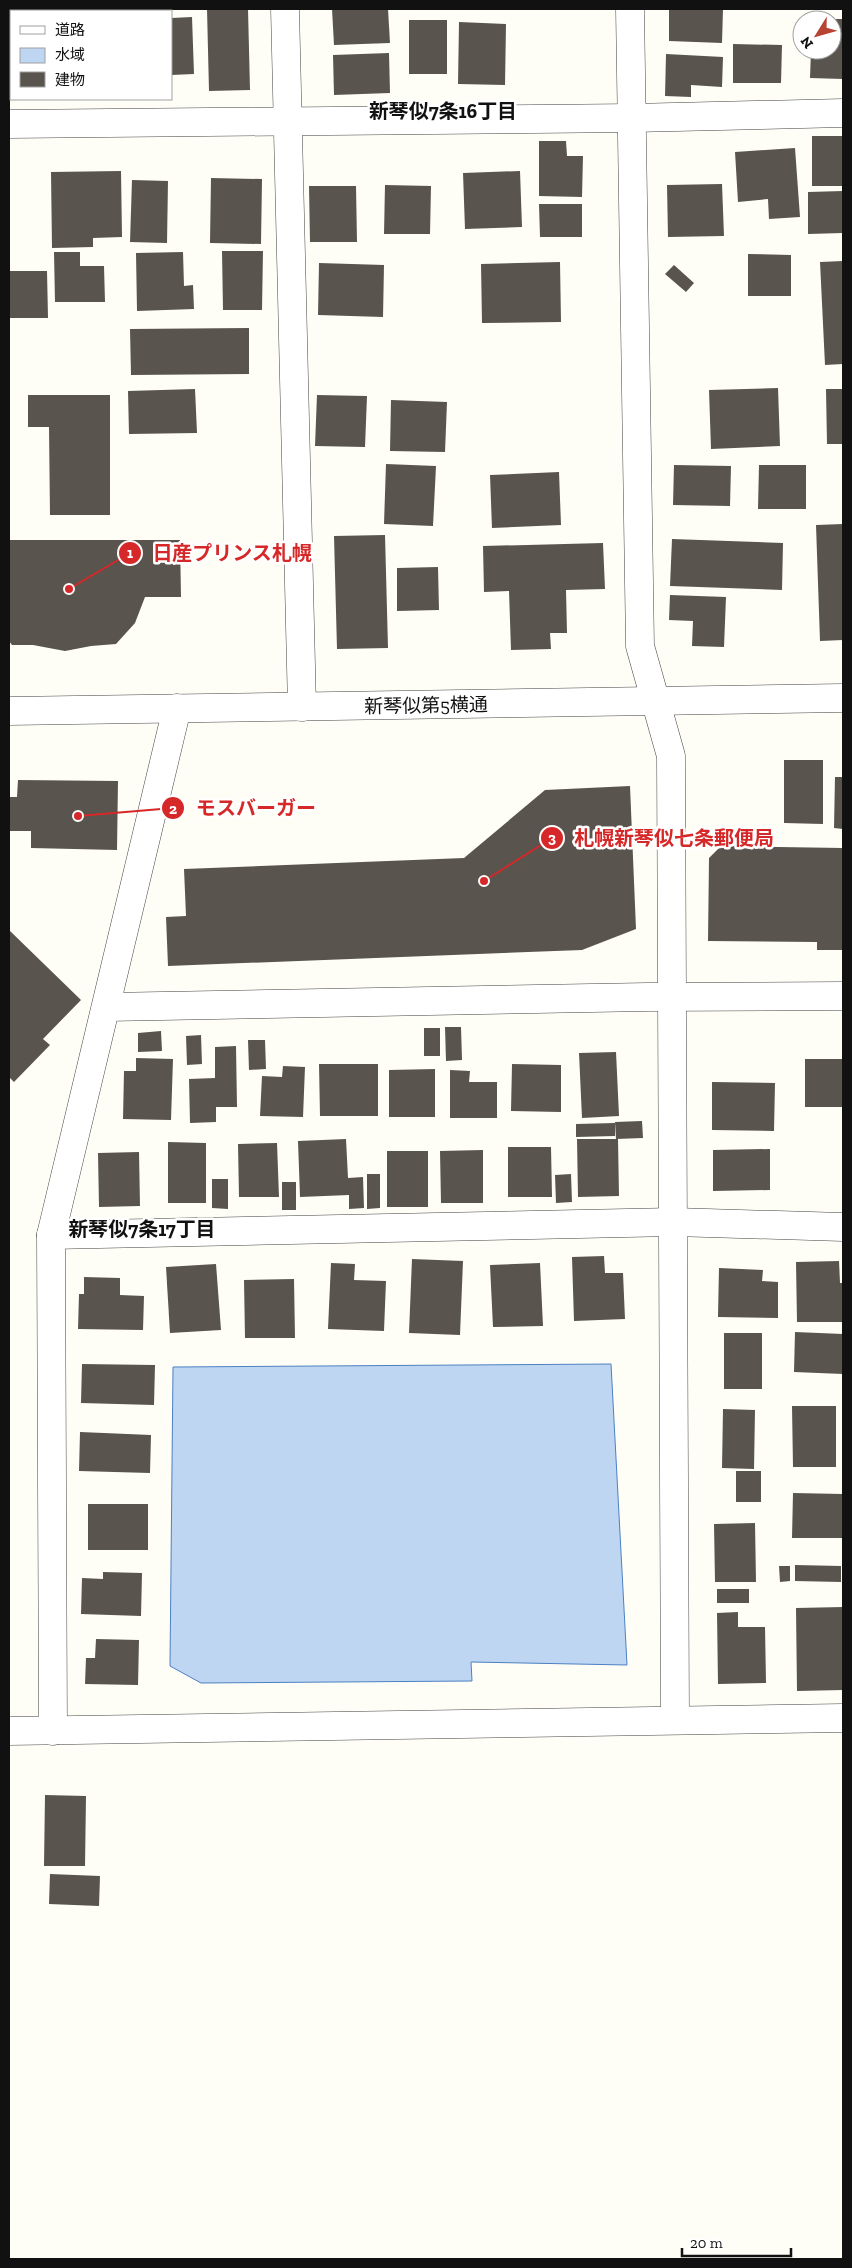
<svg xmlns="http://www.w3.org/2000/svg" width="852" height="2268" viewBox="0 0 852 2268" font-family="'Zilla Slab','Noto Sans JP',serif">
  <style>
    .water { fill: #bed6f2; stroke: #4c80c2 }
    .building { fill: #59544e }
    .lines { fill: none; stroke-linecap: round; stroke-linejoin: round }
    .minor-casing { stroke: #444; stroke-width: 29 }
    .tertiary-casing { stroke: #444; stroke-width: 29 }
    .minor { stroke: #fff; stroke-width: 28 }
    .tertiary { stroke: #fff; stroke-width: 28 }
    .labels { text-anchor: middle; stroke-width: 5; stroke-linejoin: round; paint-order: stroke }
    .street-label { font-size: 19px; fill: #111; stroke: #fff }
    .neighbourhood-label { font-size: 20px; font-weight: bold; fill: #111; stroke: #fff }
    .leader { fill: none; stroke: #d62828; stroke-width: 2 }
    .callout-dot { fill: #d62828; stroke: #fff; stroke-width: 2 }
    .mark-label { font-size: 15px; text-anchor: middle; font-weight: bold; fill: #fff }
    .callout-label { font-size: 20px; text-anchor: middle; font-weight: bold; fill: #d62828; stroke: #fff; stroke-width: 5; stroke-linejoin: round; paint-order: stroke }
  </style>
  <rect width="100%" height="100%" fill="#fefef6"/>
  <!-- water -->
  <polygon class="water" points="611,1364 627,1665 471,1662 472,1681 201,1683 170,1666 173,1367"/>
  <!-- building -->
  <g class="building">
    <polygon points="207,9 248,9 250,90 209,91"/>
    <polygon points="332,9 388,9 390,43 334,45"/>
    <polygon points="669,9 723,9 722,43 669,41"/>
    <rect x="9" y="12" width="2" height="32"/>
    <polygon points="192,17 194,74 171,75 171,18"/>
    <polygon points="832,19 843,19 843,79 810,78 811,50 832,50"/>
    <rect x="409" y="20" width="38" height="54"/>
    <polygon points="459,22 506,24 505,85 458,84"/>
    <polygon points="733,44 782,45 781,83 733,83"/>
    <polygon points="389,53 390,93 334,95 333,55"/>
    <polygon points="666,54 723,57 722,87 691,85 691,97 665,96"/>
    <rect x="812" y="136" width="31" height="50"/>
    <polygon points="539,141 566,141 567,156 583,156 582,197 539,196"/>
    <polygon points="795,148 800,217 769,219 768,199 738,202 735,152"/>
    <polygon points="121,171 122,237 93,238 93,247 52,248 51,172"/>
    <polygon points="520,171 522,227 465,229 463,173"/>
    <polygon points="211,178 262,179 261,244 210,243"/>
    <polygon points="132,180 168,181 167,243 130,242"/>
    <polygon points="722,184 724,236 668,237 667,185"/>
    <polygon points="385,185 431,186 430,234 384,234"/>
    <polygon points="309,186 356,186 357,242 310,242"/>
    <polygon points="843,191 843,233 808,234 808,192"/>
    <polygon points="539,204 582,204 582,237 540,237"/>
    <polygon points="222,251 263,251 262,310 223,310"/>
    <polygon points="54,252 80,252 80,266 104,266 105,302 55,302"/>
    <polygon points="183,252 184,286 193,285 194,309 137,311 136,253"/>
    <polygon points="748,254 791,255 791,296 748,296"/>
    <polygon points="843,261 843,364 825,365 820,262"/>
    <polygon points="560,262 561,322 482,323 481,264"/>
    <polygon points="319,263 384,265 383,317 318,315"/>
    <polygon points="674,265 694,283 686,292 665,274"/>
    <polygon points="9,271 47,271 48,318 9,318"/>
    <polygon points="249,328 249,374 131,375 130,329"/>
    <polygon points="778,388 780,446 711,449 709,390"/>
    <polygon points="195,389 197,433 129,434 128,391"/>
    <polygon points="826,389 843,389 843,444 827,444"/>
    <polygon points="28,395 110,395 110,515 50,515 49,427 28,427"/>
    <polygon points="317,395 367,396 365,447 315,446"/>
    <polygon points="391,400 447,402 445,452 390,451"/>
    <polygon points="386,464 436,466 433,526 384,524"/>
    <polygon points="674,465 731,466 730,506 673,505"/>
    <polygon points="759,465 806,465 806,509 758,509"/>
    <polygon points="559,472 561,525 492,528 490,475"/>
    <polygon points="843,524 843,640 820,641 816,525"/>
    <polygon points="385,535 388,648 337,649 334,536"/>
    <polygon points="672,539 783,543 782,590 670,586"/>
    <polygon points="9,540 180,540 181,597 145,597 135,623 116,644 91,646 65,651 33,645 12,645 9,641"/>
    <polygon points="603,543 605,589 566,590 567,633 550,633 551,649 511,650 509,591 484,592 483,546"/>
    <polygon points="438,567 439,610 397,611 397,568"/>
    <polygon points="670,595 726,597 724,647 692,646 693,621 669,620"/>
    <polygon points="784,760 823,760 823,824 784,823"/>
    <polygon points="835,777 843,777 843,829 834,828"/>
    <polygon points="18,780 118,781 117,850 31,848 31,831 9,831 9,797 17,797"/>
    <polygon points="630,786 636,929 582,950 168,966 166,917 186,916 184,869 464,858 545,790"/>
    <polygon points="721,846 843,848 843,950 817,950 817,942 708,941 709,858"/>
    <polygon points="9,930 81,1000 43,1039 50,1045 14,1082 9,1077"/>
    <polygon points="445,1027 461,1027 462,1060 446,1061"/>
    <rect x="424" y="1028" width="16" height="28"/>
    <polygon points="161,1031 162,1051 138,1052 138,1033"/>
    <polygon points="201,1035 202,1064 187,1065 186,1036"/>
    <polygon points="248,1040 265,1040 266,1069 249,1070"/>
    <polygon points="236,1046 237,1107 216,1107 216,1122 190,1123 189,1079 215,1078 215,1047"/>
    <polygon points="616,1052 619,1116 582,1118 579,1053"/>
    <polygon points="136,1058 173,1059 171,1120 123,1119 124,1071 136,1071"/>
    <rect x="805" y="1059" width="38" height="48"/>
    <polygon points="319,1064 378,1064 378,1116 320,1116"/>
    <polygon points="512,1064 561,1065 561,1112 511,1111"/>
    <polygon points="283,1066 305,1067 303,1117 260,1116 262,1076 282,1077"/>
    <polygon points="435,1069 435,1117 389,1117 389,1070"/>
    <polygon points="450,1070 470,1071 469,1082 497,1082 497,1118 450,1118"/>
    <polygon points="712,1082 775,1083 774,1131 712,1130"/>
    <polygon points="642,1121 643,1138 616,1139 615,1122"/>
    <polygon points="615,1123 615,1136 576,1137 576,1124"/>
    <polygon points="346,1139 348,1178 363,1177 364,1208 349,1209 349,1195 300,1197 298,1141"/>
    <polygon points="577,1139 618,1139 619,1196 578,1197"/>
    <polygon points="168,1142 206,1143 206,1203 168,1203"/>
    <polygon points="277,1143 279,1197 239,1197 238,1144"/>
    <polygon points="508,1147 551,1147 552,1197 508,1197"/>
    <polygon points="770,1149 770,1190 713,1191 713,1150"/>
    <polygon points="483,1150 483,1203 441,1203 440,1151"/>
    <rect x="387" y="1151" width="41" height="56"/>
    <polygon points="139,1152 140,1206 99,1207 98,1153"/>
    <polygon points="367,1174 380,1174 380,1208 367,1209"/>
    <polygon points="571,1174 572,1202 556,1203 555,1175"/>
    <polygon points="212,1179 228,1179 228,1209 212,1208"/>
    <rect x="282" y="1182" width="14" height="28"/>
    <polygon points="604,1256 605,1273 623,1273 625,1319 574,1321 572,1257"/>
    <polygon points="412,1259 463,1261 460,1335 409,1333"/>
    <polygon points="839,1261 840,1283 843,1283 843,1322 797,1322 796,1262"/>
    <polygon points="331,1263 355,1264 354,1280 386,1281 384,1331 328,1329"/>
    <polygon points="540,1263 543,1326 493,1327 490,1265"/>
    <polygon points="216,1264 221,1330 170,1333 166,1267"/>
    <polygon points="719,1268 763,1270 762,1281 778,1282 778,1318 718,1317"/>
    <polygon points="84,1277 120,1278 120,1295 144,1296 143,1330 78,1329 79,1294 84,1294"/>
    <polygon points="294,1279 295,1338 245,1338 244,1280"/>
    <polygon points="795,1332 843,1334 843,1374 794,1372"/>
    <rect x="724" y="1333" width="38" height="56"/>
    <polygon points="82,1364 155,1365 154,1405 81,1403"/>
    <polygon points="792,1406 836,1406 836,1467 793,1467"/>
    <polygon points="723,1409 755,1410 754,1469 722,1468"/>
    <polygon points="80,1432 151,1435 150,1473 79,1471"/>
    <rect x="736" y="1471" width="25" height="31"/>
    <polygon points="793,1493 843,1494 843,1538 792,1538"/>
    <rect x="88" y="1504" width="60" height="46"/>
    <polygon points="755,1523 756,1582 715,1582 714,1524"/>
    <polygon points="795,1565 841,1566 841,1582 795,1581"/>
    <polygon points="779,1566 790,1566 790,1581 780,1582"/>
    <polygon points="103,1572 142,1573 141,1616 81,1614 82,1578 103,1579"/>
    <rect x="717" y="1589" width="32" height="14"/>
    <polygon points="843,1607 843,1690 797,1691 796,1608"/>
    <polygon points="738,1612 738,1627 765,1627 766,1683 718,1684 717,1613"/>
    <polygon points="96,1639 139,1640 138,1685 85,1684 86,1658 95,1658"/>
    <polygon points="45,1795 86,1796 85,1866 44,1866"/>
    <polygon points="50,1874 100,1876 99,1906 49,1904"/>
  </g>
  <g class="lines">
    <!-- minor casing -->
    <g class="minor-casing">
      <g id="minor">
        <polyline points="285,9 302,707"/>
        <polyline points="630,9 640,646 671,756 675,1720"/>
        <polyline points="9,124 632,118 843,113"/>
        <polyline points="107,1007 647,997 843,996"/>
        <polyline points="51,1235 674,1222 843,1227"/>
        <polyline points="9,1731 843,1718"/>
        <polyline points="53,1731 51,1235 177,708"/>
      </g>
    </g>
    <!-- tertiary casing -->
    <g class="tertiary-casing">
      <polyline id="tertiary" points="9,711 843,698"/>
    </g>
    <!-- minor -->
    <use href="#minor" class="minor"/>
    <!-- tertiary -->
    <use href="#tertiary" class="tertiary"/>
  </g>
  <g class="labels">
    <!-- street labels -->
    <g class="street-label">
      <text transform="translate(426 705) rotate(-1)" y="7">新琴似第5横通</text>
    </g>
    <!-- neighbourhood labels -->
    <g class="neighbourhood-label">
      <text x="443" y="118">新琴似7条16丁目</text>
      <text x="142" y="1236">新琴似7条17丁目</text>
    </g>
  </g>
  <!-- callouts -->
  <path class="leader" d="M69 589L130 553M78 816L173 808M484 881L552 838"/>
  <g class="callout-dot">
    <circle cx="69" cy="589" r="5"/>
    <circle cx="78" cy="816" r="5"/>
    <circle cx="484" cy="881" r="5"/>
    <circle cx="130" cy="553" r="12"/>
    <circle cx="173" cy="808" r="12"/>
    <circle cx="552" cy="838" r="12"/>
  </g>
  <g class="mark-label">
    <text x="130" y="558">1</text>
    <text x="173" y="814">2</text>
    <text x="552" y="843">3</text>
  </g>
  <g class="callout-label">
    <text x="232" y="560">日産プリンス札幌</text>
    <text x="256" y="815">モスバーガー</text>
    <text x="674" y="845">札幌新琴似七条郵便局</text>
  </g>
  <!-- border -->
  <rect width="852" height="2268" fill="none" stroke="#111111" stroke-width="20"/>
  <!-- legend -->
  <rect x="10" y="10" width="162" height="90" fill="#ffffff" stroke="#a0a0a0"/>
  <rect x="20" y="26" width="25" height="8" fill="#ffffff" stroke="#a0a0a0"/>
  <text x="55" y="35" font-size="15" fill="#111111">道路</text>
  <rect x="20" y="48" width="25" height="15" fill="#bed6f2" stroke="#a0a0a0"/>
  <text x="55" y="60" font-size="15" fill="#111111">水域</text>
  <rect x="20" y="72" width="25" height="15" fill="#59544e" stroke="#a0a0a0"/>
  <text x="55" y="85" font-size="15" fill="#111111">建物</text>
  <!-- north arrow -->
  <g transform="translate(817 35) rotate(233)"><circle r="24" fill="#ffffff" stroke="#a0a0a0"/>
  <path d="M0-4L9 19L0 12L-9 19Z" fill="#b64334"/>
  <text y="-8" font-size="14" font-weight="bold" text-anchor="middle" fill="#111111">N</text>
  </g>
  <!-- scale -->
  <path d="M682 2248v8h109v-8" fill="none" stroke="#111111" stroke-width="2.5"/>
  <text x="690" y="2248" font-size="15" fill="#111111" stroke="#ffffff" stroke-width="4" paint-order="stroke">20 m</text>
</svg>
